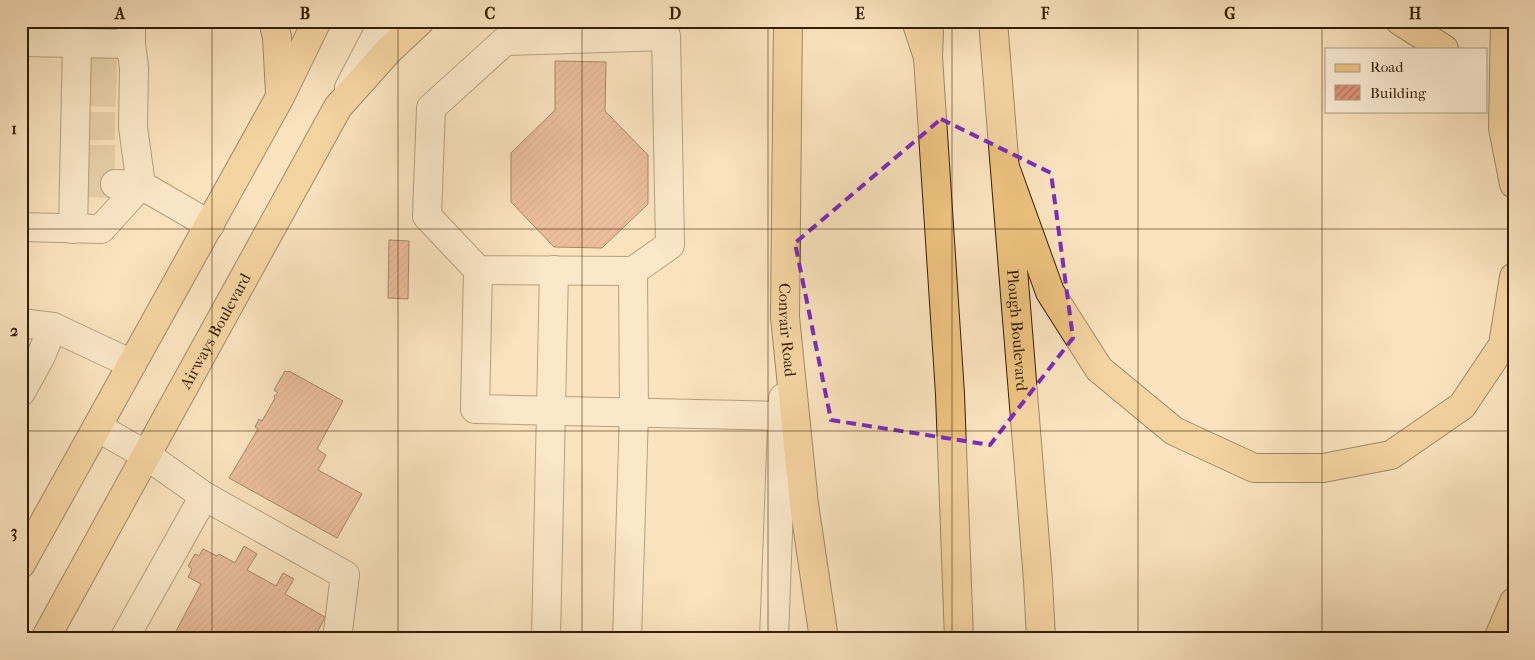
<svg xmlns="http://www.w3.org/2000/svg" width="1535" height="660" viewBox="0 0 1535 660" font-family="'IM FELL French Canon',serif">
  <style>
    .building { fill: url(#building-hatch); stroke: #341e00 }
    .lines { fill: none; stroke-linecap: round; stroke-linejoin: round }
    .minor-tunnel { stroke: #d2bc98; stroke-width: 28; stroke-dasharray: 28 14; stroke-linecap: butt }
    .minor-casing { stroke: #664f30; stroke-width: 30 }
    .major-casing { stroke: #341e00; stroke-width: 30 }
    .highway-casing { stroke: #341e00; stroke-width: 30 }
    .minor { stroke: #fcedd5; stroke-width: 28 }
    .major { stroke: #edc27f; stroke-width: 28 }
    .highway { stroke: #edc27f; stroke-width: 28 }
    .marked { fill: none; stroke: #7b2cbf; stroke-width: 4; stroke-dasharray: 10 6; stroke-linejoin: round }
    .grid { fill: none; stroke: #341e00; stroke-width: 1; stroke-opacity: 0.55 }
    .labels { text-anchor: middle; stroke-width: 5; stroke-linejoin: round; paint-order: stroke }
    .street-label { font-size: 16px; fill: #341e00; stroke: #fcedd5 }
    .neatline { fill: none; stroke: #341e00; stroke-width: 2 }
    .grid-label { font-size: 16px; text-anchor: middle; font-weight: bold; fill: #341e00 }
  </style>
  <defs>
    <pattern id="building-hatch" width="6" height="6" patternUnits="userSpaceOnUse" patternTransform="scale(1.25)"><rect width="6" height="6" fill="#de9177"/><path d="M-1 1l2-2M0 6l6-6M5 7l2-2" fill="none" stroke="#b5765f"/></pattern>
  </defs>
  <rect width="100%" height="100%" fill="#fae3be"/>
  <filter id="stains"><feTurbulence type="fractalNoise" baseFrequency=".004" numOctaves="4"/><feColorMatrix values="0 0 0 0 .2 0 0 0 0 .09 0 0 0 0 .02 0 0 0 .5 -.17"/></filter>
  <radialGradient id="worn" r=".72"><stop offset=".6" stop-color="#630" stop-opacity="0"/><stop offset="1" stop-color="#630" stop-opacity=".3"/></radialGradient>
  <!-- building -->
  <g class="building">
    <polygon points="555,61 606,62 605,111 648,155 648,204 602,248 554,247 511,202 511,153 555,110"/>
    <polygon points="389,240 409,241 408,299 388,298"/>
    <polygon points="285,371 288,372 289,371 343,401 317,449 326,455 318,470 362,494 337,538 229,478 258,429 255,427 259,419 262,421 275,398 274,396 278,393 274,390"/>
    <polygon points="244,546 257,554 247,570 276,586 283,573 294,579 285,594 325,617 314,639 180,639 174,635 201,584 188,577 192,569 188,566 195,554 199,556 203,549 217,556 219,554 235,563"/>
  </g>
  <g class="lines">
    <!-- minor-tunnel -->
    <g class="minor-tunnel">
      <polyline points="89,68 117,68"/>
      <polyline points="89,92 116,93"/>
      <polyline points="87,126 116,126"/>
      <polyline points="87,159 115,159"/>
      <polyline points="87,183 115,184"/>
    </g>
    <!-- minor casing -->
    <g class="minor-casing">
      <g id="minor">
        <polyline points="21,42 131,44"/>
        <polyline points="349,88 384,21"/>
        <polyline points="115,184 141,185 210,225"/>
        <polyline points="21,227 101,229 141,185 133,127 134,68 131,44 131,21"/>
        <polyline points="73,229 77,43"/>
        <polyline points="478,270 475,409 782,416"/>
        <polyline points="21,323 53,327 132,364"/>
        <polyline points="21,392 40,358 53,327"/>
        <polyline points="97,427 146,455 204,496 345,575 337,639"/>
        <polyline points="124,639 204,496"/>
        <polyline points="546,639 554,270"/>
        <polyline points="627,639 634,413 633,271 670,245 666,36 505,41 431,108 427,216 478,270 633,271"/>
        <polyline points="774,639 783,398"/>
      </g>
    </g>
    <!-- major casing -->
    <g class="major-casing">
      <g id="major">
        <polyline points="273,21 277,37 280,94"/>
        <path id="s1" d="M788 21 785 317 804 504 824 639"/>
        <path id="s2" d="M993 21 1038 580 1041 639"/>
        <polyline points="1400,21 1444,49"/>
        <polyline points="1505,21 1503,128 1514,184"/>
        <polyline points="929,33 928,57 950,394 959,639"/>
        <polyline points="1006,170 1050,292 1099,369 1174,431 1254,468 1323,468 1391,455 1462,406 1503,345 1514,277"/>
        <polyline points="21,564 280,97 317,21"/>
        <path id="s3" d="M45 639 338 107 389 50 420 21"/>
        <polyline points="1498,639 1514,602"/>
      </g>
    </g>
    <!-- highway casing -->
    <g class="highway-casing">
      <polyline id="highway" points="916,21 928,57"/>
    </g>
    <!-- minor -->
    <use href="#minor" class="minor"/>
    <!-- major -->
    <use href="#major" class="major"/>
    <!-- highway -->
    <use href="#highway" class="highway"/>
  </g>
  <!-- marked area -->
  <path d="M0 0H1535V660H0ZM941 119 1051 173 1073 338 990 445 831 420 795 243Z" fill="#fae3be" fill-opacity=".55" fill-rule="evenodd"/>
  <path class="marked" d="M941 119 1051 173 1073 338 990 445 831 420 795 243Z"/>
  <!-- grid -->
  <path class="grid" d="M212 21V639M398 21V639M582 21V639M768 21V639M952 21V639M1138 21V639M1322 21V639M21 229H1514M21 431H1514"/>
  <g class="labels">
    <!-- street labels -->
    <g class="street-label">
      <text dy="6" stroke="none"><textPath href="#s1" startOffset="309">Convair Road</textPath></text>
      <text dy="6" stroke="none"><textPath href="#s2" startOffset="310">Plough Boulevard</textPath></text>
      <text dy="6" stroke="none"><textPath href="#s3" startOffset="352">Airways Boulevard</textPath></text>
    </g>
  </g>
  <!-- margin -->
  <rect width="1535" height="660" fill="none" stroke="#fae3be" stroke-width="55"/>
  <!-- legend -->
  <rect x="1325" y="48" width="162" height="65" fill="#fcedd5" stroke="#ac9a80"/>
  <rect x="1335" y="64" width="25" height="8" fill="#edc27f" stroke="#ac9a80"/>
  <text x="1370" y="72" font-size="15" fill="#341e00">Road</text>
  <rect x="1335" y="85" width="25" height="15" fill="url(#building-hatch)" stroke="#ac9a80"/>
  <text x="1370" y="98" font-size="15" fill="#341e00">Building</text>
  <rect x="28" y="28" width="1480" height="604" class="neatline"/>
  <g class="grid-label">
    <text x="120" y="19">A</text>
    <text x="305" y="19">B</text>
    <text x="490" y="19">C</text>
    <text x="675" y="19">D</text>
    <text x="860" y="19">E</text>
    <text x="1045" y="19">F</text>
    <text x="1230" y="19">G</text>
    <text x="1415" y="19">H</text>
    <text x="14" y="134">1</text>
    <text x="14" y="336">2</text>
    <text x="14" y="537">3</text>
  </g>
  <rect width="100%" height="100%" filter="url(#stains)"/>
  <rect width="100%" height="100%" fill="url(#worn)"/>
</svg>
